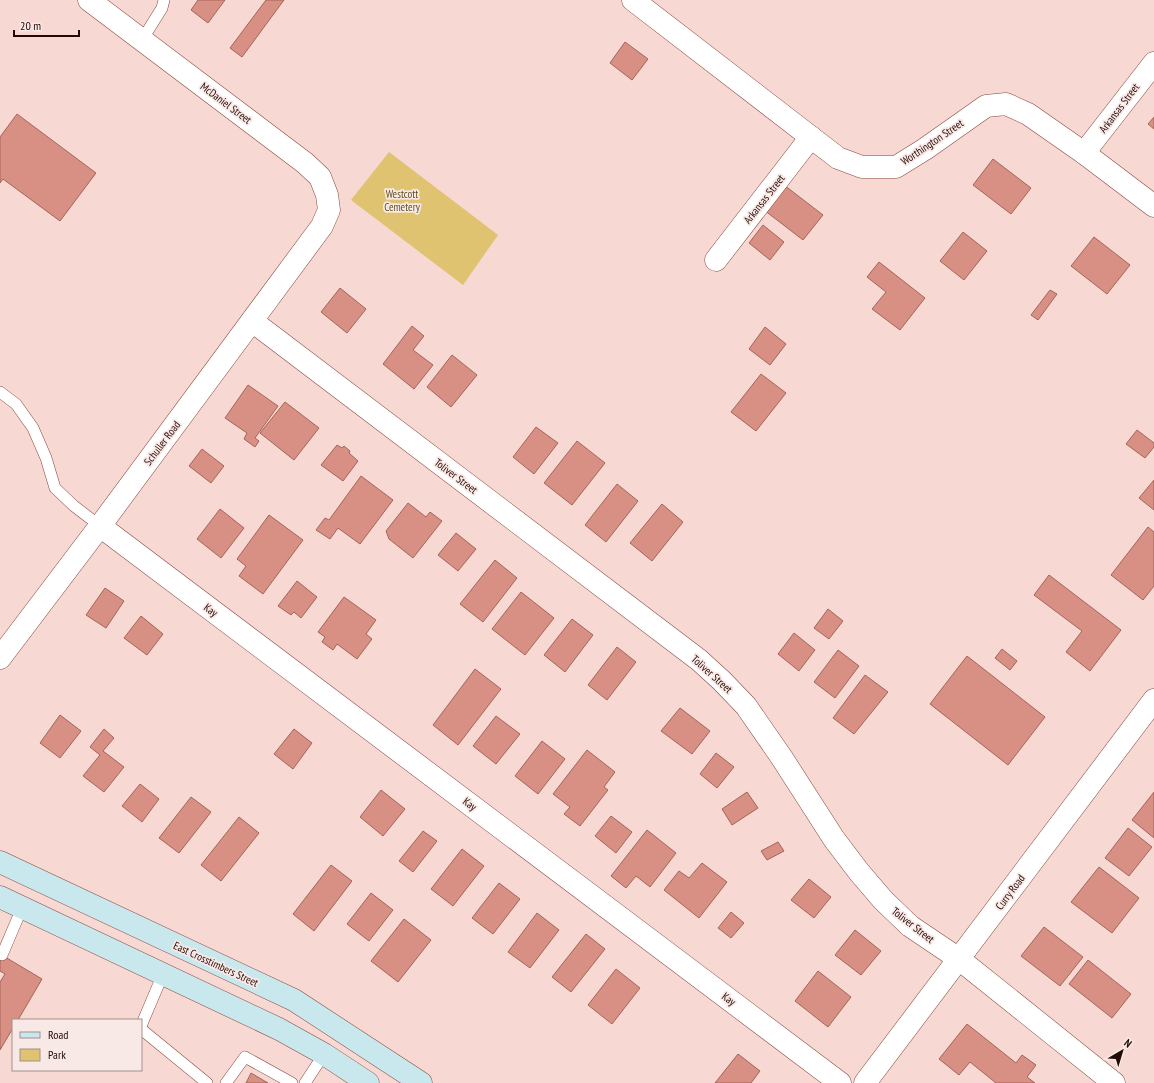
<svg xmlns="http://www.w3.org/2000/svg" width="1154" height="1083" viewBox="0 0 1154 1083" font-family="'PT Sans Narrow',sans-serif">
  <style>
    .green { fill: #dfc371 }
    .building { fill: #d79083; stroke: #a66457 }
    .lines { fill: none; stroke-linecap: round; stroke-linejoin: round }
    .lane-casing { stroke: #88483d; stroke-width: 12 }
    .street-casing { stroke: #88483d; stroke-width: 23 }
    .secondary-casing { stroke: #88483d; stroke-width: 23 }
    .lane { stroke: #fff; stroke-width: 11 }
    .street { stroke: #fff; stroke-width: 22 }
    .secondary { stroke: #c8e8ee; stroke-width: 22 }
    .labels { text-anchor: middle; stroke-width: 3.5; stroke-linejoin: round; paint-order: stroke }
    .street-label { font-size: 11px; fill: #240a07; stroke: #f9e9e6 }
    .park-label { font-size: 11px; fill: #61501d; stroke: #f9e9e6 }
  </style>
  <rect width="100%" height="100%" fill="#f7d8d2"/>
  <!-- green -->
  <polygon class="green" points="389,152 498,235 463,285 351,200"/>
  <!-- building -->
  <g class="building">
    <polygon points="198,0 225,0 208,23 191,10"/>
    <polygon points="266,0 284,0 242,57 230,48"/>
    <polygon points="625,42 648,59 632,80 610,63"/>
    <polygon points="17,114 96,173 60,221 3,179 0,183 0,137"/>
    <polygon points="1154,117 1154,129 1148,124"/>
    <polygon points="993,159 1031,188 1011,214 973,185"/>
    <polygon points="784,185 823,215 803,240 764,210"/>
    <polygon points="763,225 784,242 770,260 749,243"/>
    <polygon points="963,232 987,251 964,280 940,261"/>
    <polygon points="1094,237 1130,265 1107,294 1071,266"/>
    <polygon points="879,262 925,298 900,330 872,309 886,292 867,277"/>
    <polygon points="340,288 366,309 347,333 321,312"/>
    <polygon points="1050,290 1057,294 1038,320 1031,315"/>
    <polygon points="412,326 424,336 413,350 433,365 414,389 383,364"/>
    <polygon points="765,327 786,344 770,365 749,349"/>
    <polygon points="452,355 477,375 451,407 427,387"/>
    <polygon points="761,374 786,393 756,431 731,412"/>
    <polygon points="248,385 278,406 255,438 259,441 255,447 244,439 247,433 225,418"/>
    <polygon points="285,402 319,428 294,460 260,433"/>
    <polygon points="536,427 558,443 534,474 513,457"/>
    <polygon points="1137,430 1154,443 1154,447 1145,458 1126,444"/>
    <polygon points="577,441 605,463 572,505 544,483"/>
    <polygon points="337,445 342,448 344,446 350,451 349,453 358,461 343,481 321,465"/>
    <polygon points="202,449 224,466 211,483 189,466"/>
    <polygon points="361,476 393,500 360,544 338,528 330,539 316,530 325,518 329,520"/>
    <polygon points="1154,480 1154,510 1139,498"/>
    <polygon points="617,484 638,501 606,542 585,525"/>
    <polygon points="408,503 426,517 430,512 442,521 413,558 389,539 386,531"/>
    <polygon points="662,504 683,522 652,561 630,543"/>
    <polygon points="220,509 244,528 221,558 197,539"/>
    <polygon points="269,515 303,540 263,594 239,576 246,566 237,559"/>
    <polygon points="1148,527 1154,532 1154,586 1143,600 1111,575"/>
    <polygon points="456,533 476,549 458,571 438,555"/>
    <polygon points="495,560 517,578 483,622 460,604"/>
    <polygon points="1049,575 1121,630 1090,671 1066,652 1082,631 1034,595"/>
    <polygon points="297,581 317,597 301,618 294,612 291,615 278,606"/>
    <polygon points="105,588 124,601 106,628 86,615"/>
    <polygon points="521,592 554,618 525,655 492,629"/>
    <polygon points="344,597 376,620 366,634 372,639 357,659 337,644 333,650 322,642 325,637 318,632"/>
    <polygon points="828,609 843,621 829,639 814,628"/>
    <polygon points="141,616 163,634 147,655 124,638"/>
    <polygon points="572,619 593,635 565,672 544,655"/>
    <polygon points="794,633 815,650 799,671 778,654"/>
    <polygon points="617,647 636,662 607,700 588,685"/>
    <polygon points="1002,649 1017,661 1010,670 995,658"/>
    <polygon points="838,650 859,666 835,698 814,682"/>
    <polygon points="967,656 1045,717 1008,765 930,704"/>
    <polygon points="475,669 501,689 458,745 433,725"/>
    <polygon points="865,675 888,692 854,734 833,718"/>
    <polygon points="680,708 710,731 692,754 661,731"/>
    <polygon points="60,715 81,731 60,758 40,743"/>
    <polygon points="496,716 520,734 496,764 473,746"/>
    <polygon points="104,729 114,738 103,751 124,767 104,792 83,776 100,755 90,747"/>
    <polygon points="294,729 312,743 293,769 274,754"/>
    <polygon points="542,741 565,759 538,794 515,776"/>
    <polygon points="587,750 615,772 604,787 608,790 580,826 564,814 570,807 553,794"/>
    <polygon points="716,753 734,767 717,788 700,774"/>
    <polygon points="140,784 159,799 142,822 122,806"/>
    <polygon points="381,790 405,809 383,836 360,817"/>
    <polygon points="747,792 758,808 732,825 722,809"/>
    <polygon points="1154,792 1154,838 1132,820"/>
    <polygon points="191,797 211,812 179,853 159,838"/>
    <polygon points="611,816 632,832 616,853 595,836"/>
    <polygon points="239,817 259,833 221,881 201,865"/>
    <polygon points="1128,828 1152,847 1129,876 1105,858"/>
    <polygon points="647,830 676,853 650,887 636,876 626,888 611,876"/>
    <polygon points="423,831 437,841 413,872 399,861"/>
    <polygon points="778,842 784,851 767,860 761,851"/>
    <polygon points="462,849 484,866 453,906 431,889"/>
    <polygon points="702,863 727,882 699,918 664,890 679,871 689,878"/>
    <polygon points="331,865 352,881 314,931 293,914"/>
    <polygon points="1099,867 1139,898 1112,933 1071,902"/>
    <polygon points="809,879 831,897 814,918 791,900"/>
    <polygon points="499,883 520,899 493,934 472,918"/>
    <polygon points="371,893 393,910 369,941 347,924"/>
    <polygon points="731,912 744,923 731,938 718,928"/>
    <polygon points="537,913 559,930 530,968 508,952"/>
    <polygon points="404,919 431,940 398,982 371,961"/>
    <polygon points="1044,927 1083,957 1060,986 1021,956"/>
    <polygon points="855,930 881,951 861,975 835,955"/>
    <polygon points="586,934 605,949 571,992 552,977"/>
    <polygon points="0,954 42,979 18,1020 13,1020 13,1028 0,1050 0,982 5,974 0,971"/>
    <polygon points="1088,960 1131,994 1112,1018 1069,984"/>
    <polygon points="616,969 640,988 612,1024 588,1005"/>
    <polygon points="818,971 851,997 828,1027 795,1001"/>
    <polygon points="967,1024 1016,1063 1022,1055 1036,1065 1027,1077 1035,1083 996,1083 970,1062 959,1075 939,1059"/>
    <polygon points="738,1054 760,1071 751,1083 715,1083"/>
    <polygon points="251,1073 268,1083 246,1083"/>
  </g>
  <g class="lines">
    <!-- lane casing -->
    <g class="lane-casing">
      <g id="lane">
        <polyline points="142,40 162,8 164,0"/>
        <polyline points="0,392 16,404 33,428 46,458 55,488 74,506 100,526"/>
        <polyline points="2,955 22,908"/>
        <polyline points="141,1026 163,974"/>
        <polyline points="141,1029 207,1083"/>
        <polyline points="226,1083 245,1057 292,1083"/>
        <polyline points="305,1083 324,1054"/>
      </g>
    </g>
    <!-- street casing -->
    <g class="street-casing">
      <g id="street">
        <polyline points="633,0 838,158 862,167 896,167 925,149 986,106 1006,104 1028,114 1084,153 1154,206"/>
        <polyline points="1084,153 1154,63"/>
        <polyline points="716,260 811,137"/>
        <polyline points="252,321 699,660 722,681 746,706 782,758 834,839 859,872 883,900 910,926 959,959 1114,1083"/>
        <polyline points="100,526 840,1083"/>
        <polyline points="0,658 100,526 322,226 329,210 327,195 320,177 305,163 89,0"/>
        <polyline points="865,1083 1154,700"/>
      </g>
    </g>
    <!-- secondary casing -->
    <g class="secondary-casing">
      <g id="secondary">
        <polyline points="0,862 294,1000 421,1083"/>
        <polyline points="0,897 279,1029 324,1054 368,1083"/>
      </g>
    </g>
    <!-- lane -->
    <use href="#lane" class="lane"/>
    <!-- street -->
    <use href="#street" class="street"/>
    <!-- secondary -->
    <use href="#secondary" class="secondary"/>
  </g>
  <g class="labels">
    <!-- street labels -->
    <g class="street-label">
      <text transform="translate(226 103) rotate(37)" y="4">McDaniel Street</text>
      <text transform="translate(1119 108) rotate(-53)" y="4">Arkansas Street</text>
      <text transform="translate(932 142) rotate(-34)" y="4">Worthington Street</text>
      <text transform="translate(764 199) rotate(-52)" y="4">Arkansas Street</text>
      <text transform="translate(162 443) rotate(-53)" y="4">Schuller Road</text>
      <text transform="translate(456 476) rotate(37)" y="4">Toliver Street</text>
      <text transform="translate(211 610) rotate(37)" y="4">Kay</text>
      <text transform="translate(712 674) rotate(42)" y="4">Toliver Street</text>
      <text transform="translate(470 804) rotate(37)" y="4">Kay</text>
      <text transform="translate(1010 892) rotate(-53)" y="4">Curry Road</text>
      <text transform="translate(913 925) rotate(38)" y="4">Toliver Street</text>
      <text transform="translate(216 964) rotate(25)" y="4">East Crosstimbers Street</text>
      <text transform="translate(729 999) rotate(37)" y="4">Kay</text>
    </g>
    <!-- park labels -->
    <g class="park-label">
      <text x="402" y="198">Westcott<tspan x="402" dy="13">Cemetery</tspan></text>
    </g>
  </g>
  <!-- legend -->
  <rect x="12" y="1019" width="130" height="52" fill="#f9e9e6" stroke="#a4908d"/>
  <rect x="20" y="1032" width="20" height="6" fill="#c8e8ee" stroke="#a4908d"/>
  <text x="48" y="1039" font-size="12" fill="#240a07">Road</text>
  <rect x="20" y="1049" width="20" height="12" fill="#dfc371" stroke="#a4908d"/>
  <text x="48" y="1059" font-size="12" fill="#240a07">Park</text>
  <!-- north arrow -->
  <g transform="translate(1122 1051) rotate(38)" stroke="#f9e9e6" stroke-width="3" paint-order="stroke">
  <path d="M0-3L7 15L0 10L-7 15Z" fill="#240a07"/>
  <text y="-6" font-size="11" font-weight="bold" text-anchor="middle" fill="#240a07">N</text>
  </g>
  <!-- scale -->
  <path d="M14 30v6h65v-6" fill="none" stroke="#240a07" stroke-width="2"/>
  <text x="20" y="30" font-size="12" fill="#240a07" stroke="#f9e9e6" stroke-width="3" paint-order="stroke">20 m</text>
</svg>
